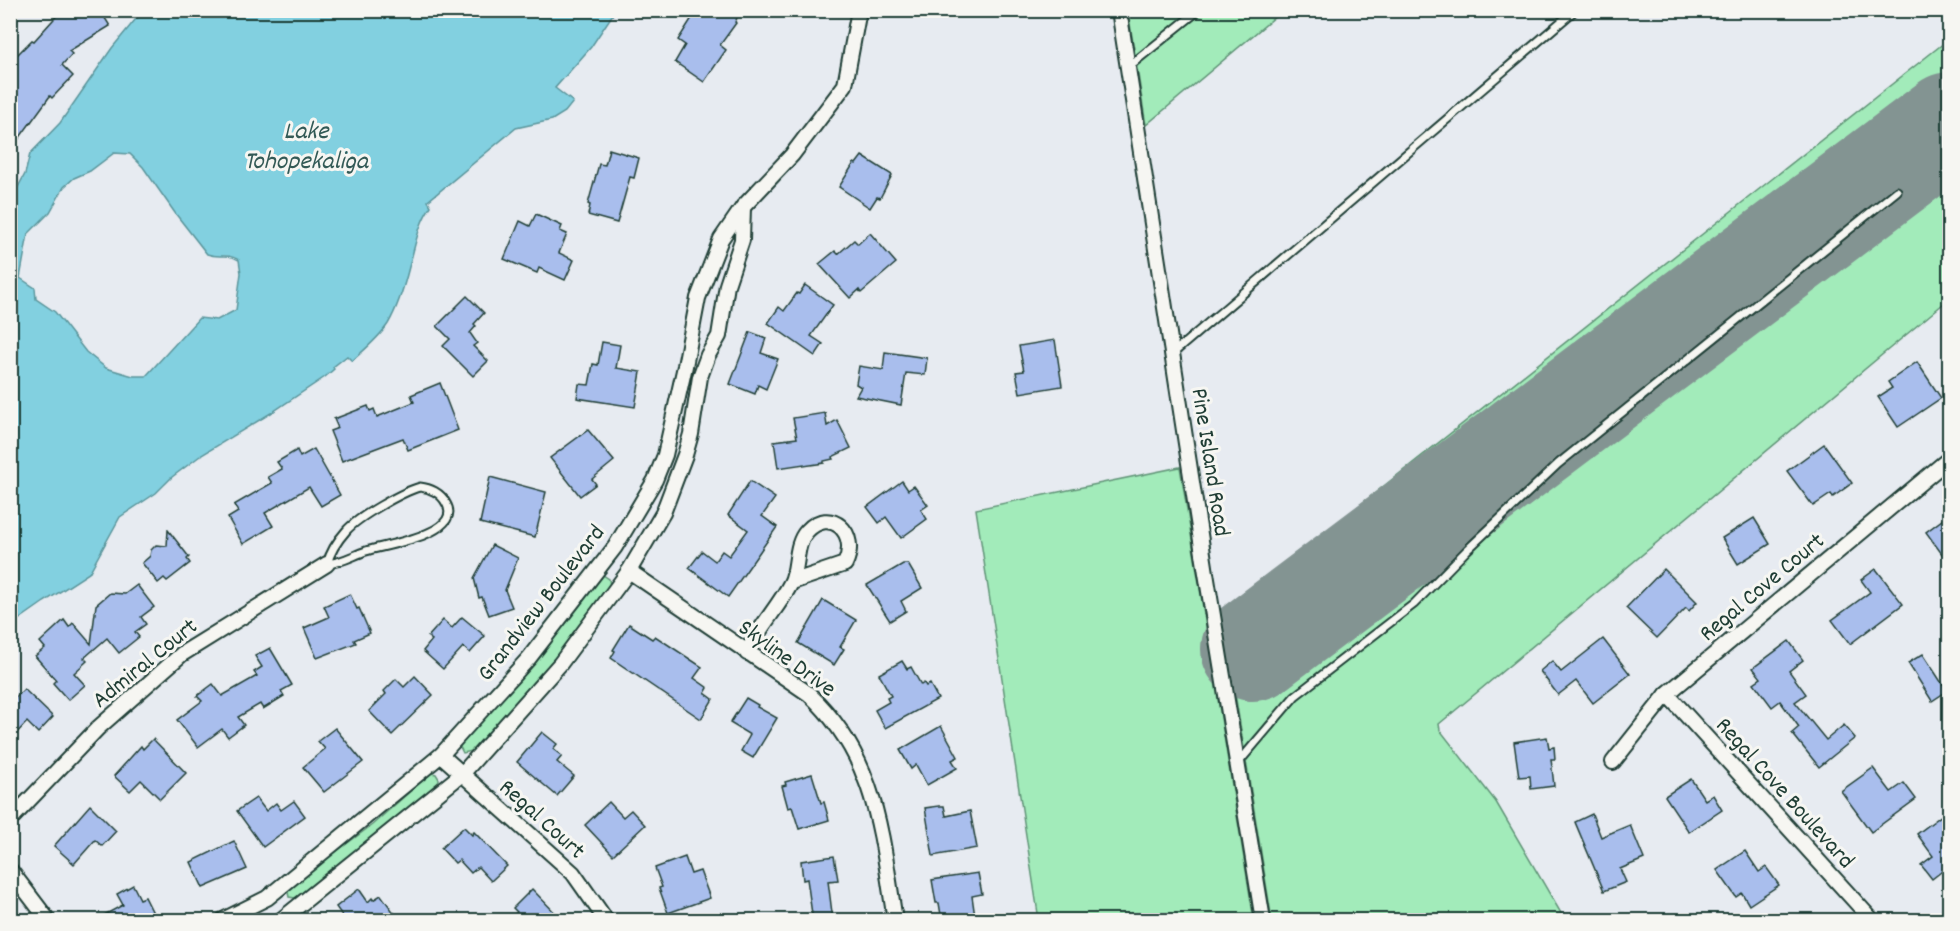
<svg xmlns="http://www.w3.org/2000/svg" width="1960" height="931" viewBox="0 0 1960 931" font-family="Dekko,sans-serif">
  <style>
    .green { fill: #a2ebba; stroke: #609477; stroke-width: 1.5 }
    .water { fill: #82d0e0; stroke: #5a959b; stroke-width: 1.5; fill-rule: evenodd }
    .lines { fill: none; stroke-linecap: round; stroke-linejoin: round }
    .runway { stroke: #839492; stroke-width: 104 }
    .building { fill: #a9beed; stroke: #1f3d34; stroke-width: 1.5 }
    .service-casing { stroke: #1f3d34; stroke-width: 11 }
    .minor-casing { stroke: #1f3d34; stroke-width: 18 }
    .service { stroke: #f6f6f2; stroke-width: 7 }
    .minor { stroke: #f6f6f2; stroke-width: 14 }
    .labels { text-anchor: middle; stroke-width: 6; stroke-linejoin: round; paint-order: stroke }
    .street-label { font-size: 24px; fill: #1f3d34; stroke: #f6f6f2 }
    .water-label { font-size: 26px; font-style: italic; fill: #335a56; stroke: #f6f6f2 }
  </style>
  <rect width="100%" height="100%" fill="#e7ebf1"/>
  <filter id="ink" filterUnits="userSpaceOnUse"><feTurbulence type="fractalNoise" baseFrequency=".0167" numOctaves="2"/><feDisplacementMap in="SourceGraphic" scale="12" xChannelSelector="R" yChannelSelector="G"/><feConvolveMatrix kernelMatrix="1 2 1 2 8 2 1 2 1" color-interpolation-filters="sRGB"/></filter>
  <g filter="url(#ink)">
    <!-- green -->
    <g class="green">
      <polygon points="1128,11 1282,11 1146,125"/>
      <polygon points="1949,39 1950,268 1948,277 1949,299 1439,724 1440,730 1496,802 1565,920 1272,920 1222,614"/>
      <polygon points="1180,467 1254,920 1039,920 976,509"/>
      <polygon points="603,575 609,579 610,586 544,673 472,751 463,753 459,745 462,740 491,711 540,657 599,578"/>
      <path d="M431 773 436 774 439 779 438 785C393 826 349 861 299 896L295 898 289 897 287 888 372 825Z"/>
    </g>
    <!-- water -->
    <path class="water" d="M146 10 615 11 591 47 555 88 573 102 565 112 552 120 516 128 428 201 431 206C418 224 415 247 409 267 404 287 398 307 388 324 379 338 364 350 352 361L347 356 333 367 334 369 325 377 271 413 200 456 172 477 156 493 120 517 89 573 44 602 11 625V200L25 174 30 154 60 123 112 48 135 20ZM114 153 130 154 143 167 175 213 207 254C221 259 225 252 239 260L241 273 236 310 217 320 199 318 146 376H133L106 368 86 352 55 312 36 299 35 288 20 278 28 234 50 212 64 187 74 178 90 171Z"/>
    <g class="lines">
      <!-- runway -->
      <polyline class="runway" points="1253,649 1950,124"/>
    </g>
    <!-- building -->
    <g class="building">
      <polygon points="62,10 100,10 110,26 69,51 72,54 62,65 73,76 52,98 50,96 10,151 10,62 32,40 34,41"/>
      <polygon points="697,10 726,10 737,18 735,22 736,23 720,45 726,50 704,82 675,62 685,45 678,40"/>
      <polygon points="609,149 639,158 634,178 630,177 617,223 588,215 590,205 588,204 599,164 605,165"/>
      <polygon points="862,156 892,175 880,198 877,197 870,208 839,187 854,163 856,164"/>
      <polygon points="536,214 562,226 560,231 567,234 559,253 574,260 565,280 539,268 537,273 504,259 520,221 530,226"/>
      <polygon points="870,233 896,263 861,293 859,290 850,298 819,264 835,251 838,254 854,240 858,244"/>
      <polygon points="805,285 833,305 811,336 823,344 815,356 768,323 779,307 784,311 797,293 799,294"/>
      <polygon points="467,296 484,313 474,324 476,326 470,333 477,343 473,346 488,361 473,376 443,346 450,339 437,326"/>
      <polygon points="750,332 766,338 761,353 778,359 766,389 758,385 755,394 730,384"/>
      <polygon points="1055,340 1062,386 1020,393 1016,372 1024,371 1019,346"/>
      <polygon points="602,342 620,345 616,368 641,372 635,407 577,398 579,384 589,385 593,364 598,365"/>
      <polygon points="885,352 927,358 925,375 906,373 901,405 856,396 861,387 856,384 859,366 883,370"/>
      <polygon points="1917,362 1941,398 1898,427 1878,397 1892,388 1888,382"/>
      <polygon points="440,383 458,430 408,450 403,438 342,461 330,431 338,428 334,419 368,406 370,411 374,409 377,417 414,402 411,395"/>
      <polygon points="825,413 827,426 837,420 851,448 832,457 833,459 824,461 824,463 804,466 804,464 778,468 774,441 797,438 793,418"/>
      <polygon points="588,430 614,461 592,479 596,484 580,496 550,458"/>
      <polygon points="1824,444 1852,483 1833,497 1831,494 1813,506 1787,471"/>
      <polygon points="314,449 340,495 321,506 309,487 265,513 273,526 243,544 228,518 238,512 234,505 272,483 268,477 282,469 277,462 297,450 300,457"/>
      <polygon points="490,477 546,492 535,537 480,523"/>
      <polygon points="750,481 775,498 762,516 777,527 728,597 689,568 702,551 715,561 722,551 729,556 748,530 728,515"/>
      <polygon points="902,481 908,490 914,486 928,505 921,510 927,519 901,538 886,517 879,523 867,507"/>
      <polygon points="1950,514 1950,565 1926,532"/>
      <polygon points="1754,518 1770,544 1738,564 1722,538"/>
      <polygon points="168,530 189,557 187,559 190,563 167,581 164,578 158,583 142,563 150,556 151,550 156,545 167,546"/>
      <polygon points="492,545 518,558 505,590 512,607 489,615 482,597 479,598 474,578"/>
      <polygon points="903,564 908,564 922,588 901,601 906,611 890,621 867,585"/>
      <polygon points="1664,569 1697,602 1689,611 1686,608 1657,638 1626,608"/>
      <polygon points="1876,569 1903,604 1850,644 1832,620 1870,592 1861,580"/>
      <polygon points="137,585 154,607 141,617 146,624 135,632 139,637 119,653 107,638 84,658 87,661 74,673 85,685 68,700 53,683 56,680 35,656 45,648 40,642 64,620 69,627 73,623 91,644 96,605 110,593 125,594"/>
      <polygon points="350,594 357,609 359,608 370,633 354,640 356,643 317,658 304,628 329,617 324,606"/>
      <polygon points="823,600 856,620 840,647 844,649 834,665 798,643"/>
      <polygon points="462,617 485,636 470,653 463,647 443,669 423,651 432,640 428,637 443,620 452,628"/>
      <polygon points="629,624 652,639 655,636 702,667 694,678 708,688 705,693 713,699 701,719 611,658 615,651 613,650"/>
      <polygon points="1603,639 1630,674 1593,703 1576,681 1558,695 1540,671 1552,661 1561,672"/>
      <polygon points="1789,641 1803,660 1789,671 1806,694 1795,702 1826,740 1844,725 1855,738 1819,767 1792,733 1799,727 1780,701 1772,707 1754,683 1761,678 1753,668"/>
      <polygon points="270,648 292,685 281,691 284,696 263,709 260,704 238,717 244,725 228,737 222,729 198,747 177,720 202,701 197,696 213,684 222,696 257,676 254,672 262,667 255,656"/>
      <polygon points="1923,654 1947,691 1932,701 1908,663"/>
      <polygon points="902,661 907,669 911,667 921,685 924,683 926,686 930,684 938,699 885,728 875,710 889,702 887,698 891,696 879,674"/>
      <polygon points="415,676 433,695 392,735 369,711 386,694 384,691 396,679 404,687"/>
      <polygon points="24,689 53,717 38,733 27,722 10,740 10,703"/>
      <polygon points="746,698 758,705 757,707 777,718 753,758 741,751 750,735 730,723"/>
      <polygon points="941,726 958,757 952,760 957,768 927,785 916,765 911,769 900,750"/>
      <polygon points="335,728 363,762 324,792 303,767 325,749 318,741"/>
      <polygon points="542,732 557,744 553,749 562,756 557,762 574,776 557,796 517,762"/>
      <polygon points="1547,737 1549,748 1554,747 1555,759 1551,759 1554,786 1531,789 1530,776 1519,777 1514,742"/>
      <polygon points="153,739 186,773 160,799 141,780 130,791 114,776 141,746 143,749"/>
      <polygon points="1873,768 1891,792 1904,783 1916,799 1871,832 1841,791"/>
      <polygon points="812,774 821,803 824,802 829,820 799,829 792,807 788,808 782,786 786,785 785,782"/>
      <polygon points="1691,779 1705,800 1713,795 1722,810 1689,832 1665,796"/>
      <polygon points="256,798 266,811 276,803 281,810 294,801 305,816 263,847 237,811"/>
      <polygon points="609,802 623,817 631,810 645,825 613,855 585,825"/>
      <polygon points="90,805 116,831 102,846 95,840 74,864 54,846"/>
      <polygon points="939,806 944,806 946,816 970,811 977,848 933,856 925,808"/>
      <polygon points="1950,809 1950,865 1932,879 1921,865 1933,856 1917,834"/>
      <polygon points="1592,814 1601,837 1630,825 1644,859 1620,869 1626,882 1604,891 1575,822"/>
      <polygon points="464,827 472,835 474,832 507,866 491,881 478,867 471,873 459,860 455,863 441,848"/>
      <polygon points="234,841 247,869 203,888 191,862"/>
      <polygon points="1745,851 1759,872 1766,867 1779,885 1749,905 1742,893 1736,897 1717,870"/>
      <polygon points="834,856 838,880 828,881 833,921 813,921 807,879 803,880 801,861"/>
      <polygon points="685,857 691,874 700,871 710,898 668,913 659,888 662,887 655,868"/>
      <polygon points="978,873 982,894 972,896 975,917 965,918 965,921 942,921 939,903 936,903 932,880"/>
      <polygon points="133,885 140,899 145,897 155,917 149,921 93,921 123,905 117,894"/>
      <polygon points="359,889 368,902 372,898 373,900 381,895 400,921 346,921 336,907"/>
      <polygon points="532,889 563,921 508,921 517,912 513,908"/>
    </g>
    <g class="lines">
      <!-- service casing -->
      <g class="service-casing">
        <g id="service">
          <polyline points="1128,67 1199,10"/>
          <polyline points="1172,354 1575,10"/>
          <path d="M420 487C430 488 441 493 446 503 465 534 384 545 366 551 352 556 341 563 327 564 330 553 338 540 346 531 358 517 402 492 420 487Z"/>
          <polyline points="1239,762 1295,696 1414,604 1467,550 1558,464 1897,191"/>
        </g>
      </g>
      <!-- minor casing -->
      <g class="minor-casing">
        <g id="minor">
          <polyline points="1119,10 1206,573 1263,920"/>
          <path d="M629 571 809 694C877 758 881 834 895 920"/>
          <path d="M747 653C758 628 778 608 791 583 799 568 794 545 807 531 830 506 860 533 845 564L792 582"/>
          <polyline points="1667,694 1872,920"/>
          <polyline points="441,755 573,873 606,920"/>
          <polyline points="1613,762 1667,694 1950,458"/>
          <polyline points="10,820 98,728 182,654 327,564"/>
          <polyline points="10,870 48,920"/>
          <polyline points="223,920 267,898 441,755 529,658 615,547 655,480 665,455 685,366 698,298 721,239 743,207 792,155 845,85 859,10"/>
          <polyline points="281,920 462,774 560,664 629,571 663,513 685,455 691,434 700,377 708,355 719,336 727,285 742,240 743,207"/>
        </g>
      </g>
      <!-- service -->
      <use href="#service" class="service"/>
      <!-- minor -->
      <use href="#minor" class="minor"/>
    </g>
  </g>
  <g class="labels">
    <!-- street labels -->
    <g class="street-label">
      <text transform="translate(1212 462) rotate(81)" y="8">Pine Island Road</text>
      <text transform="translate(1761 586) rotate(-40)" y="8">Regal Cove Court</text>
      <text transform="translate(540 602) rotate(-52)" y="8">Grandview Boulevard</text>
      <text transform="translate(788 657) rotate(36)" y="8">Skyline Drive</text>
      <text transform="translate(144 662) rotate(-39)" y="8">Admiral Court</text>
      <text transform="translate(1786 792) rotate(48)" y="8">Regal Cove Boulevard</text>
      <text transform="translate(543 818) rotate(42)" y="8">Regal Court</text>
    </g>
    <!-- water labels -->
    <g class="water-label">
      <text x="306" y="138">Lake<tspan x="306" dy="30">Tohopekaliga</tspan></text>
    </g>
  </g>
  <!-- margin -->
  <rect width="1960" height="931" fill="none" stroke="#f6f6f2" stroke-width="36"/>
  <rect x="18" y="18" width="1924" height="895" fill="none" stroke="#1f3d34" stroke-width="2" filter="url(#ink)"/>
</svg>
